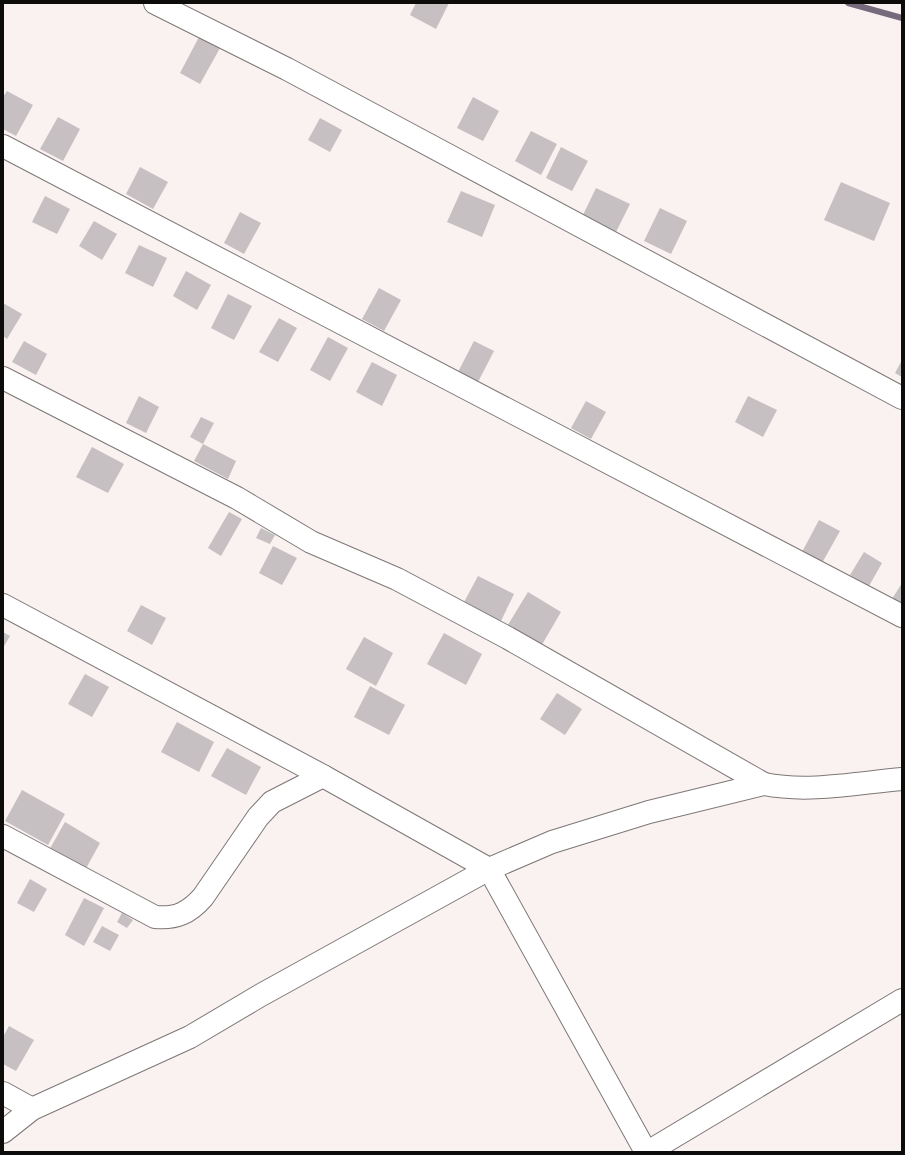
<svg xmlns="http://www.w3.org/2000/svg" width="905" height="1155" viewBox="0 0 905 1155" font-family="'Archivo Narrow',sans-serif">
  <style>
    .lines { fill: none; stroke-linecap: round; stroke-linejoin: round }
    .stream { stroke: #786a7d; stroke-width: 6 }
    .building { fill: #c6c0c2 }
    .minor-casing { stroke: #7d7776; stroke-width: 24 }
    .minor { stroke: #fff; stroke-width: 22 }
  </style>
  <rect width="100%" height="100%" fill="#f9f2f1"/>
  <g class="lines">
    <!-- stream -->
    <polyline class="stream" points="848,3 902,18"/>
  </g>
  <!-- building -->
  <g class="building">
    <polygon points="416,3 449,3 436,29 410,15"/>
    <polygon points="199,37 220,48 200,84 180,73"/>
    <polygon points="7,91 33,105 16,136 3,129 3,97"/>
    <polygon points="473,97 499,111 483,141 457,128"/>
    <polygon points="58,117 80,129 63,161 40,149"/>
    <polygon points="320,118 342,130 330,152 308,140"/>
    <polygon points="531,131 557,144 541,175 515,161"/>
    <polygon points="561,147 588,161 572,191 546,178"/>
    <polygon points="140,167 168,182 153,209 126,194"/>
    <polygon points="841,182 890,203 874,241 824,220"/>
    <polygon points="596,188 630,204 616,232 583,215"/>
    <polygon points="461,191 495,205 482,237 447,222"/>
    <polygon points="45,196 70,209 57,234 32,222"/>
    <polygon points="660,208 687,221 671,254 644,241"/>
    <polygon points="240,212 261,223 244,254 224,243"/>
    <polygon points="94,221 117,234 102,260 79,246"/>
    <polygon points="139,245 167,258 153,287 125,273"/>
    <polygon points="186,271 211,285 197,310 173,296"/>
    <polygon points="379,288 401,300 384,331 362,319"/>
    <polygon points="228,294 252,306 234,340 211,328"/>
    <polygon points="3,303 22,314 7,339 3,336"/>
    <polygon points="279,318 297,328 278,362 259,352"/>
    <polygon points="328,337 348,348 330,381 310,370"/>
    <polygon points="24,341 47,354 36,375 12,362"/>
    <polygon points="474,341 494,351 478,382 458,372"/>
    <polygon points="902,360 902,377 895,373"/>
    <polygon points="372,362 397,375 382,406 356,392"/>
    <polygon points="139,396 159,407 146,433 126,423"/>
    <polygon points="748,396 777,410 763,437 735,422"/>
    <polygon points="586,401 606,412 591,439 571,428"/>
    <polygon points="201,417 214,423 203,444 190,437"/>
    <polygon points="203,444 236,461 228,479 194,461"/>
    <polygon points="92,447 124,464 108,493 76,477"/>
    <polygon points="229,512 242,519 221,556 208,548"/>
    <polygon points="819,520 840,531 822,563 802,552"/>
    <polygon points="261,528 275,535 270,544 256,538"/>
    <polygon points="273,546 297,558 282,585 259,573"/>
    <polygon points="864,552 882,563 869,586 850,575"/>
    <polygon points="478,576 514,594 500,623 463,604"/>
    <polygon points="902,583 902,605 892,599"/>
    <polygon points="528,592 561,612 540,648 506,628"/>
    <polygon points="141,605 166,618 152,645 127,631"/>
    <polygon points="3,632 10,636 3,648"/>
    <polygon points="444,633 482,654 466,685 427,664"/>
    <polygon points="364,637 393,653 376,686 346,669"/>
    <polygon points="85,674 109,687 92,717 68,704"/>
    <polygon points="370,686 405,705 389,735 354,717"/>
    <polygon points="557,693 582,709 565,735 540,719"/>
    <polygon points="177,722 214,742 199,772 161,752"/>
    <polygon points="227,748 261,767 246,795 211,776"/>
    <polygon points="22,790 65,814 48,845 5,821"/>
    <polygon points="65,822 100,843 84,872 48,852"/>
    <polygon points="30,879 47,889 34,912 17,903"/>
    <polygon points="84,898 104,908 84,946 65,935"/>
    <polygon points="122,913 133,920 127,928 117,922"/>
    <polygon points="102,926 119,935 110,951 93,942"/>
    <polygon points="9,1026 34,1040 16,1071 3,1064 3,1037"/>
  </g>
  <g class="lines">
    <!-- minor casing -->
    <g class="minor-casing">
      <g id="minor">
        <polyline points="155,3 287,69 902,398"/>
        <polyline points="3,146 902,616"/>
        <polyline points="3,378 237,498 311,542 397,579 508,638 764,784"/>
        <polyline points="3,605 323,776"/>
        <path d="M3 836 155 917C176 919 189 913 203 897L258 817 272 802 323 776 489 869 646 1152"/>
        <polyline points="3,1093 32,1109"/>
        <path d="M3 1132 32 1109 190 1037 261 995 489 869 552 842 649 812 764 784C808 793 857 783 902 779"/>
        <polyline points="648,1152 902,1000"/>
      </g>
    </g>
    <!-- minor -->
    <use href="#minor" class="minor"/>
  </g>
  <!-- border -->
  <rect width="905" height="1155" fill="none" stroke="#0e0b0b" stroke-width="8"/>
</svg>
